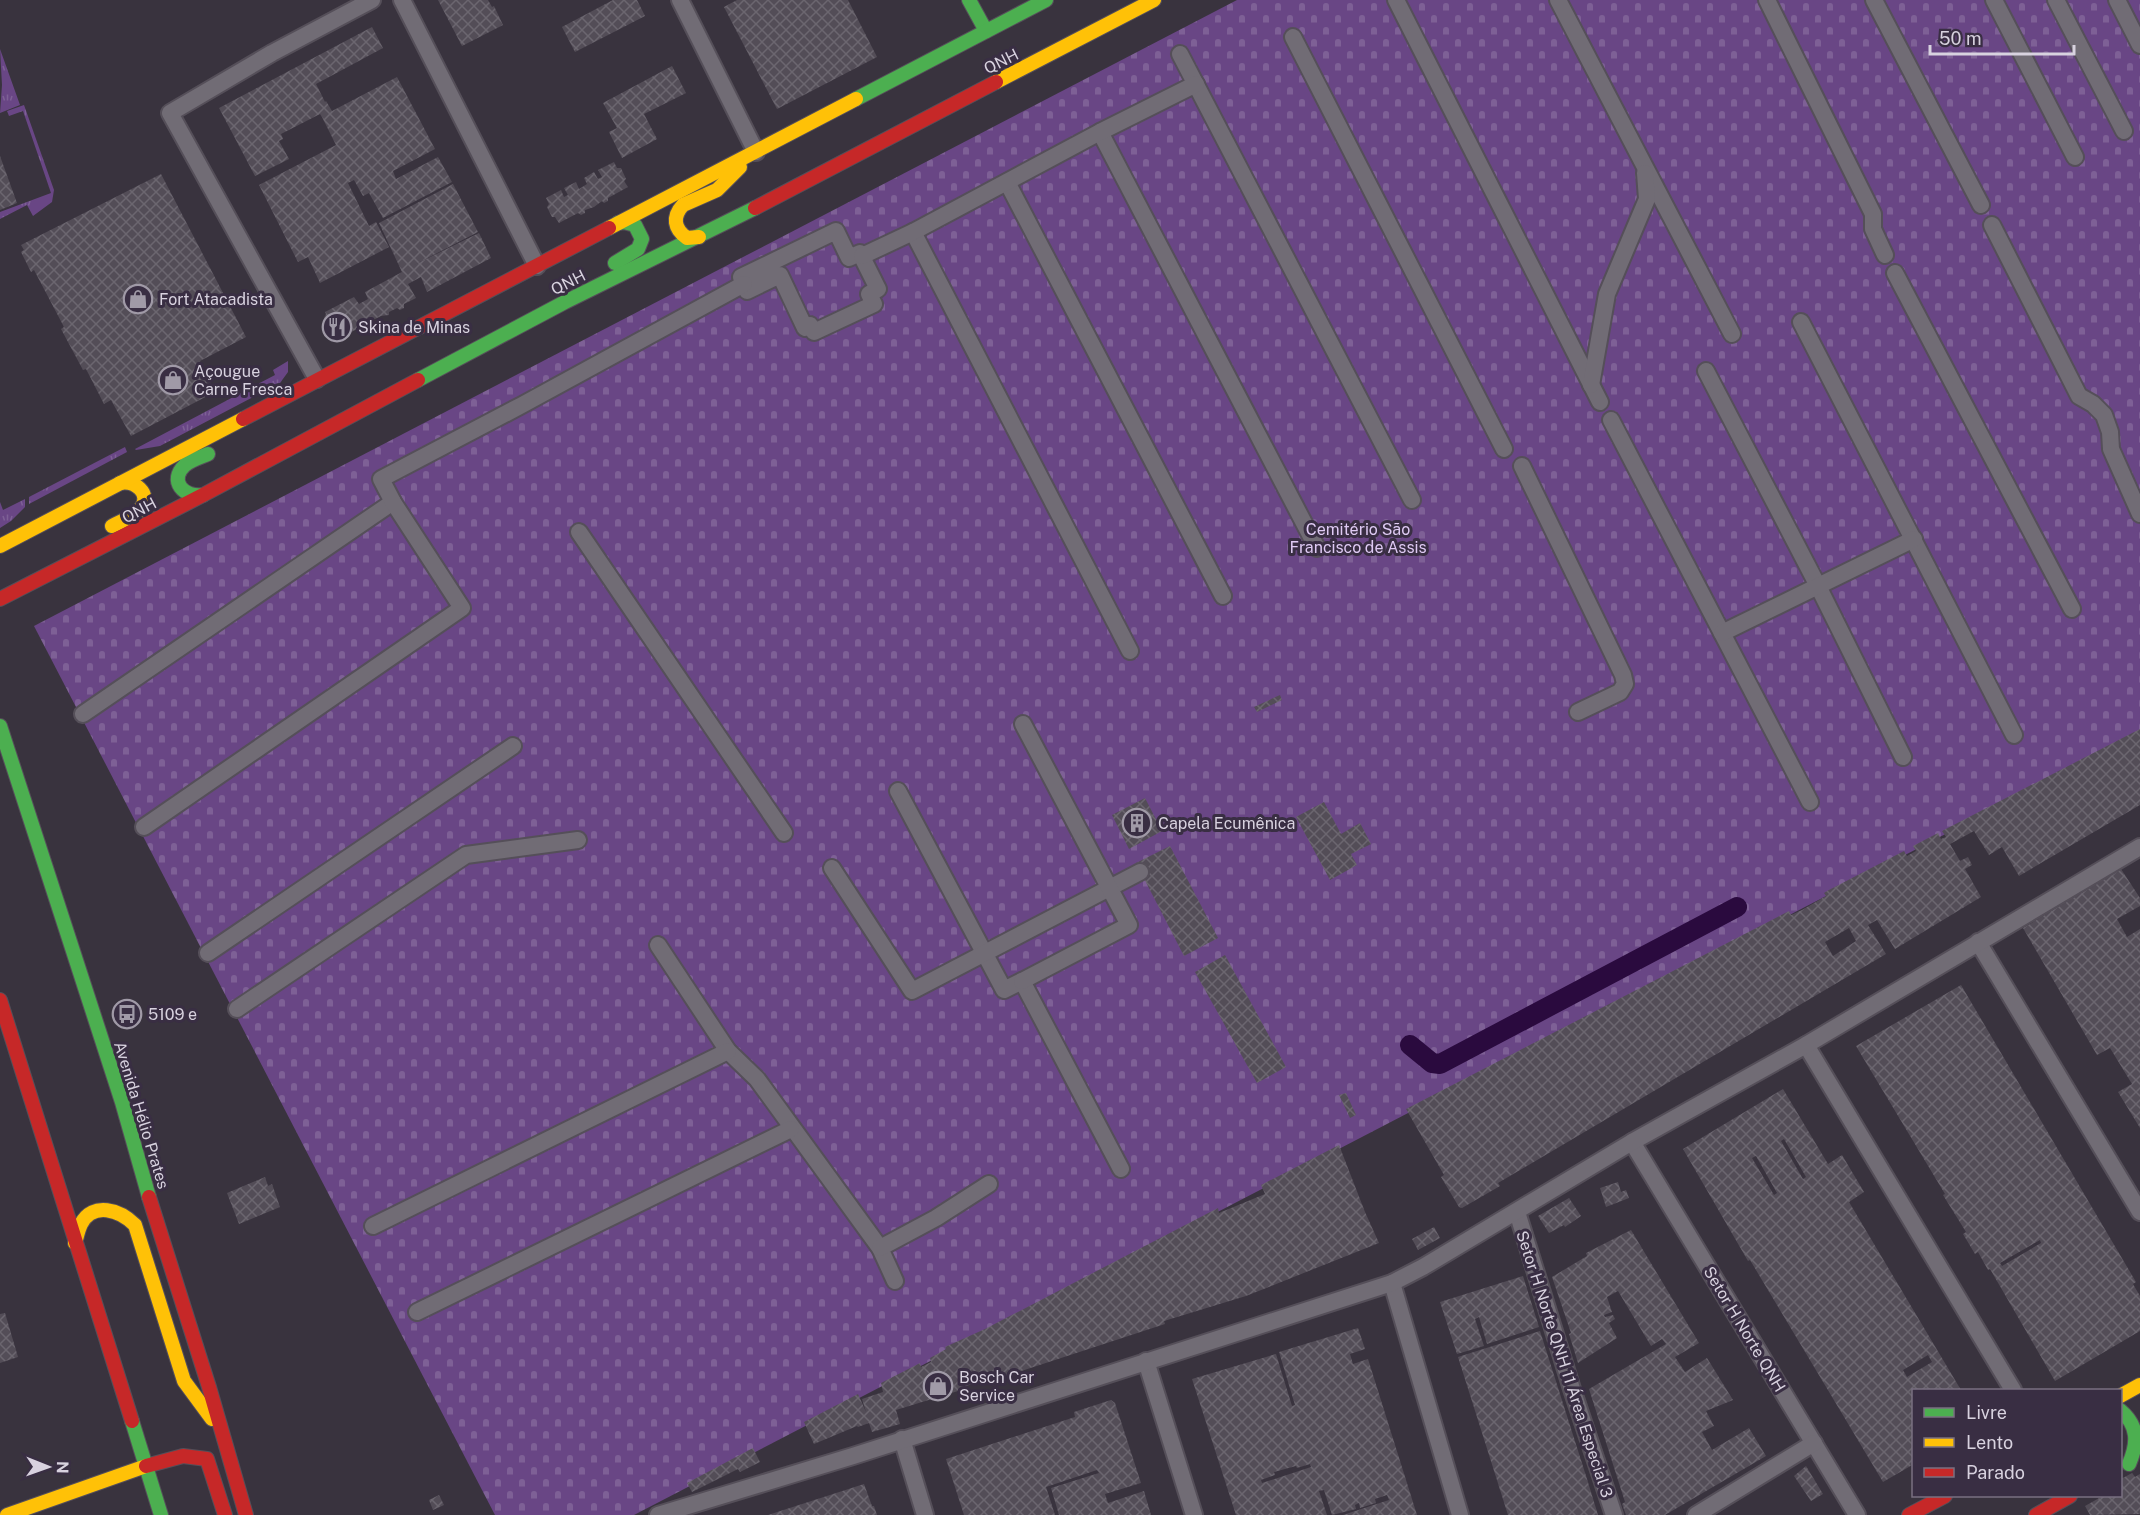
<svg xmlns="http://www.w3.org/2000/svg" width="2140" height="1515" viewBox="0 0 2140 1515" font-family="'Public Sans',sans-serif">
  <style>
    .grass { fill: url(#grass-tufts) }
    .cemetery { fill: url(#cemetery-stones) }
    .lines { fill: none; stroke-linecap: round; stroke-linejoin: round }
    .canal { stroke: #2a0a3e; stroke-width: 20 }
    .building { fill: url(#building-cross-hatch); fill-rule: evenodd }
    .street-casing { stroke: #554f59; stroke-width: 20 }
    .fast-casing { stroke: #554f59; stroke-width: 16 }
    .slow-casing { stroke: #554f59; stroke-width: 16 }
    .jam-casing { stroke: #554f59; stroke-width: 16 }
    .street { stroke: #716c75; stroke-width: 16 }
    .fast { stroke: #4caf50; stroke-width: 14 }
    .slow { stroke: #ffc107; stroke-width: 14 }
    .jam { stroke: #c62828; stroke-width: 14 }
    .labels { text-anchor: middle; stroke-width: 6; stroke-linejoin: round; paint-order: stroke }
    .street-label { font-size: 16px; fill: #d8d2df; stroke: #392e43 }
    .poi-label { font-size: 16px; fill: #d8d2df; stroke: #392e43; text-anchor: start }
    .park-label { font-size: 16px; fill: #dfcaf4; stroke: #392e43 }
  </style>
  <defs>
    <pattern id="grass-tufts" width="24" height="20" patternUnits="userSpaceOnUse" patternTransform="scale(1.5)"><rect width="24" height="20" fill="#694685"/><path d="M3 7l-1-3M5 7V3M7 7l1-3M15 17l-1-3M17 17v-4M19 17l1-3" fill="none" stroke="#7e6096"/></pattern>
    <pattern id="cemetery-stones" width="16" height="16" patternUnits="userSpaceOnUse" patternTransform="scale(1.5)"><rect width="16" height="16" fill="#694685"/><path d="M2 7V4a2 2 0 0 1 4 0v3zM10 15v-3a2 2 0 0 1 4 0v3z" fill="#7e6096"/></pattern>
    <pattern id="building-cross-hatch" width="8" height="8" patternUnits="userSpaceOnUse" patternTransform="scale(1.5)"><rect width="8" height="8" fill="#534d57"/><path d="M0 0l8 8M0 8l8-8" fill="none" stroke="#6b666f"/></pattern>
  </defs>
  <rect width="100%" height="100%" fill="#39333e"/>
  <!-- grass -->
  <g class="grass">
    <polygon points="0,49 20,105 0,113 2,85"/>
    <polygon points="24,105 54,190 52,202 33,216 27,205 0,219 0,212 51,193 23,111 9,116 7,111"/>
    <polygon points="288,361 288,372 280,383 160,446 136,450 135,449 275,375 273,370"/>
    <polygon points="125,447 127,452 29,504 29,497"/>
    <polygon points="25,499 25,507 11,521 0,528 0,502 3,510"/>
  </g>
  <!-- cemetery -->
  <polygon class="cemetery" points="1237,0 2140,0 2140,733 634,1515 495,1515 34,626"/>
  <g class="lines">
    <!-- canal -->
    <polyline class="canal" points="1410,1045 1432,1063 1440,1064 1737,907"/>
  </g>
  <!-- building -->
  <g class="building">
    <polygon points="438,0 488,0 492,7 494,6 503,25 462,46"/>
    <polygon points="613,0 637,0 645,16 575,52 562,27"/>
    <polygon points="737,0 848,0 877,57 777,109 724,7"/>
    <polygon points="372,27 383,48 316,84 325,102 326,101 332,111 397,77 435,149 393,171 396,179 438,157 452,182 383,218 369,193 363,196 354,180 348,183 369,226 376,222 389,247 320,283 308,257 298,262 259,185 336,145 322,117 320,114 281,134 283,139 279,141 289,159 255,176 219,108"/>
    <polygon points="672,66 686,93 644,114 657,139 622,158 609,132 617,128 603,103"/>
    <polygon points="0,156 17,203 0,210"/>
    <polygon points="614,162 617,168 621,168 626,179 624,181 628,187 608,198 608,201 604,203 602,201 594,207 585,210 585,213 581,215 578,213 559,223 555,217 552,217 547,207 549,204 546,198 561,190 564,197 568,195 564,188 576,182 579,189 587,184 584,178 594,172 598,179 602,177 598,170"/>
    <polygon points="161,174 246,337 200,361 215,392 131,436 111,400 104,404 86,369 83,370 61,329 64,327 34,270 31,272 21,252 24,250 21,245"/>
    <polygon points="453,184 478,232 414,265 479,233 491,258 427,292 421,277 408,284 416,298 404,304 404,308 400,310 397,308 389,312 389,315 381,316 363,325 363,329 360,331 357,329 349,333 349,336 345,338 334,336 332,332 334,329 331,327 330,321 326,321 324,318 326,314 325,312 354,297 359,304 368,299 365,292 402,272 379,223"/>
    <polygon points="1280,695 1282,700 1257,712 1254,707"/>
    <path d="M2140 729V805L2019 876 2002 847 1989 855 1974 831 1950 844 1960 861 1968 857 1972 865 1965 869 1981 897 1895 949 1877 920 1868 925 1886 954 1498 1183 1500 1186 1462 1208 1459 1207 1441 1177 1444 1175 1406 1109 1789 911 1791 915 1802 910 1826 896 1824 893 1827 891 1904 851 1907 856 1916 851 1913 846 1938 833 1941 839 1946 837 1942 831ZM1849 928 1856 941 1833 956 1825 942Z"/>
    <polygon points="1145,798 1162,831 1129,849 1112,815"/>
    <polygon points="1324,802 1341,834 1360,823 1371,844 1351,854 1357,865 1330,880 1296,817"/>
    <polygon points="1170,846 1218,938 1184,956 1136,863"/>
    <polygon points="2121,869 2140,898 2140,906 2117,919 2127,937 2140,929 2140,1128 2118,1092 2132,1084 2110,1048 2097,1055 2023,928"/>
    <polygon points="1225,955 1286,1067 1257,1083 1195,972"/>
    <path d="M1961 985 2136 1282 2133 1284 2140 1296V1331L2055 1381 1990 1269 1988 1270 1978 1252 1975 1254 1963 1234 1966 1232 1943 1195 1945 1194 1856 1046ZM2040 1240 2041 1243 2002 1266 2000 1263Z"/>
    <path d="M1783 1089 1828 1164 1842 1155 1864 1192 1849 1202 1961 1390H1914V1464L1883 1482 1750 1260 1748 1261 1683 1149ZM1784 1139 1806 1177 1803 1179 1781 1141ZM1756 1156 1777 1193 1774 1195 1752 1158ZM1928 1355 1932 1362 1907 1377 1903 1370Z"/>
    <polygon points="1346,1093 1356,1115 1350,1118 1339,1095"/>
    <polygon points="1339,1145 1365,1212 1379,1243 1246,1296 1164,1321 1165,1324 1000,1378 999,1374 959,1389 958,1391 896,1410 900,1424 872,1432 869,1423 858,1427 857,1426 814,1444 804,1422 858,1394 866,1412 862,1399 883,1392 881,1383 920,1363 921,1367 931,1362 930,1358 946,1349 945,1347 985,1329 1218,1208 1219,1213 1265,1194 1261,1185"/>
    <polygon points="265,1177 268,1186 272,1184 280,1207 239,1224 227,1193"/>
    <polygon points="1618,1182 1621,1192 1626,1190 1629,1198 1606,1207 1600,1188"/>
    <polygon points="1569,1198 1581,1216 1565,1227 1564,1225 1549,1233 1538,1216"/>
    <polygon points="1434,1227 1440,1238 1418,1250 1412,1239"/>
    <polygon points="1631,1230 1699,1343 1675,1357 1685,1372 1707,1358 1733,1400 1706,1411 1714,1426 1702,1432 1712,1450 1749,1428 1766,1456 1665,1515 1626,1515 1622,1504 1625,1502 1589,1389 1666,1344 1662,1339 1651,1346 1618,1291 1607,1297 1612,1312 1604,1315 1605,1317 1613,1315 1615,1319 1609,1323 1617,1338 1578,1363 1569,1334 1571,1333 1552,1277 1587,1256 1586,1253"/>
    <polygon points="1523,1276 1539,1327 1487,1344 1479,1317 1475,1319 1484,1346 1457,1354 1440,1302"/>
    <polygon points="5,1313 18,1357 0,1363 0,1314"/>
    <path d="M1358 1328 1365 1349 1350 1354 1353 1364 1368 1359 1417 1515H1343L1389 1500 1387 1495 1375 1499 1376 1503 1360 1508 1359 1503 1355 1505 1356 1509 1332 1515 1324 1490 1319 1491 1327 1515H1236L1192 1379 1276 1354 1292 1406 1295 1405 1279 1352ZM1310 1464 1311 1467 1262 1483 1261 1480 1275 1475 1274 1472 1296 1466 1297 1468Z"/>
    <polygon points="1540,1331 1587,1479 1598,1515 1508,1515 1458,1357"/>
    <polygon points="1111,1400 1115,1403 1141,1483 1105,1494 1108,1503 1144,1491 1151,1515 1059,1515 1051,1488 1099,1473 1097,1470 1046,1487 1055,1515 964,1515 946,1459 1075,1417 1074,1412"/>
    <polygon points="753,1448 760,1462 740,1472 738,1469 692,1492 687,1483"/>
    <polygon points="1806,1466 1823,1494 1811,1501 1794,1476"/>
    <polygon points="2132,1473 2135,1477 2140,1474 2140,1514 2090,1515 2085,1506 2101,1497 2100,1496 2121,1496 2121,1479"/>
    <polygon points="864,1484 872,1506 874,1506 877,1515 768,1515"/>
    <polygon points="439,1495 444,1505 433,1510 429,1500"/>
  </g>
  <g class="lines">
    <!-- street casing -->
    <g class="street-casing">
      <g id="street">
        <polyline points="402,0 537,266"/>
        <polyline points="680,0 756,152"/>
        <polyline points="1396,0 1600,402"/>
        <polyline points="1558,0 1732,334"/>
        <polyline points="1767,0 1873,214 1873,229 1885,255"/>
        <polyline points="1874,0 1981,205"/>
        <polyline points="1994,0 2075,157"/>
        <polyline points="2056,0 2124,131"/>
        <polyline points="2117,0 2140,45"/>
        <polyline points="1293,37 1504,449"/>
        <polyline points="1180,54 1412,500"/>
        <polyline points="1100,132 1317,548"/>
        <polyline points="1007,182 1223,596"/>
        <polyline points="1992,225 2079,396 2093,404 2104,415 2110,432 2111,449 2140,514"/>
        <polygon points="836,231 849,258 860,253 878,289 869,294 874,304 814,332 810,325 805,328 780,275 747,291 741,277"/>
        <polyline points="913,232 1130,651"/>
        <polyline points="862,256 913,232 1100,132 1196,84"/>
        <polyline points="1895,273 2072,609"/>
        <polyline points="1801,322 2014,735"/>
        <polyline points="1706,371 1818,586 1903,757"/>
        <polyline points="317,379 170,113 272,53 372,0"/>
        <polyline points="1591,385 1607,294 1647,199 1645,173"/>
        <polyline points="1611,420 1810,802"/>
        <polyline points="1522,466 1623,675 1625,684 1620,692 1578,712"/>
        <polyline points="579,532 784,833"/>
        <polyline points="1722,633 1914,539"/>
        <polyline points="83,714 393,502"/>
        <polyline points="898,791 1004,990 1022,981 1121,1169"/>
        <polyline points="144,827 462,608 393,502 381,479 522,405 744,284"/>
        <polyline points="832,868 912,991 1140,872"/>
        <polyline points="1978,942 2140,1212"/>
        <polyline points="658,945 728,1051 757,1079 880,1248 895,1281"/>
        <polyline points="208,953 513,746"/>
        <polyline points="1022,981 1129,925 1023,724"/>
        <polyline points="237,1009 466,855 578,840"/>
        <polyline points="1806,1045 2013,1390"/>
        <polyline points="1632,1142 1857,1515"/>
        <polyline points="1517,1212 1572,1389 1614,1515"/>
        <polyline points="373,1226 728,1051"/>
        <polyline points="880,1248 936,1218 989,1184"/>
        <polyline points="1392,1283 1460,1515"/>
        <polyline points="417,1312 791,1129"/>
        <polyline points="1146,1361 1194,1515"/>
        <polyline points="902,1439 925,1515"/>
        <polyline points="658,1515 853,1456 1392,1283 1423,1267 1632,1142 1806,1045 2140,847"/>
        <polyline points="1696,1515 1814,1443"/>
      </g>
    </g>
    <!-- fast casing -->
    <g class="fast-casing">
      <g id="fast">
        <polyline points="969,0 986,31"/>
        <polyline points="856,99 1046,0"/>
        <polyline points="615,263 638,249 642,239 635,225 624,222 618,223"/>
        <polyline points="418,380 565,302 755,208"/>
        <path d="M203 495C184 498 168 481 185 465 191 460 201 457 208 454"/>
        <polyline points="0,726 122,1102 149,1197"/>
        <path d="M2120 1410C2139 1426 2138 1443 2129 1464"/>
        <polyline points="132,1421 161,1515"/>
      </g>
    </g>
    <!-- slow casing -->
    <g class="slow-casing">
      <g id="slow">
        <polyline points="996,82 1154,0"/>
        <polyline points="609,228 856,99"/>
        <path d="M699 237 687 238C674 229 672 217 683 205L717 190 740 167"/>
        <path d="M112 526C121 521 134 517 141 508 152 493 134 480 120 483"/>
        <polyline points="0,546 243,419"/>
        <path d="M75 1243C77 1237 78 1230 81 1224 93 1201 120 1210 135 1225L184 1381 212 1419"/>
        <polyline points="2120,1396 2140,1385"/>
        <polyline points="7,1515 146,1466"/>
      </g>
    </g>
    <!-- jam casing -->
    <g class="jam-casing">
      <g id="jam">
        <polyline points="755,208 996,82"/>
        <polyline points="243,419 609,228"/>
        <polyline points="0,599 203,495 418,380"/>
        <polyline points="0,1000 132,1421"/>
        <polyline points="149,1197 209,1387 246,1515"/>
        <polyline points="146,1466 183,1456 207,1459 225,1515"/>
        <polyline points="1909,1515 1945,1496"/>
        <polyline points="2036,1515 2070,1496"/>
      </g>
    </g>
    <!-- street -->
    <use href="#street" class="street"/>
    <!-- fast -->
    <use href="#fast" class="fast"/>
    <!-- slow -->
    <use href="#slow" class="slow"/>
    <!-- jam -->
    <use href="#jam" class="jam"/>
  </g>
  <!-- icons -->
  <defs>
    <g id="shop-ring" transform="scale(1.5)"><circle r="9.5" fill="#392e43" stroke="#a09aa7" stroke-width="1.5"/><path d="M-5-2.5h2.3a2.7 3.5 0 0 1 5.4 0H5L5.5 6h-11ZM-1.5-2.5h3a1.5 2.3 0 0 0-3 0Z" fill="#a09aa7"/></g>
    <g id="restaurant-ring" transform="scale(1.5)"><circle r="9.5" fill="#392e43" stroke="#a09aa7" stroke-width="1.5"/><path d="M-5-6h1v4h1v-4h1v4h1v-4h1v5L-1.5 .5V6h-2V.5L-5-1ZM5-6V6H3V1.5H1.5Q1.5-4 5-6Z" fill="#a09aa7"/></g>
    <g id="building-ring" transform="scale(1.5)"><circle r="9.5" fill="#392e43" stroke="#a09aa7" stroke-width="1.5"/><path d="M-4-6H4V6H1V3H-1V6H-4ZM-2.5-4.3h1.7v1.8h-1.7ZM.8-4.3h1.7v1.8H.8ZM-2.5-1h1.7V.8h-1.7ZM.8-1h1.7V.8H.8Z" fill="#a09aa7"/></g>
    <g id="bus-ring" transform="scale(1.5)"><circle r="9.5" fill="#392e43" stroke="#a09aa7" stroke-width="1.5"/><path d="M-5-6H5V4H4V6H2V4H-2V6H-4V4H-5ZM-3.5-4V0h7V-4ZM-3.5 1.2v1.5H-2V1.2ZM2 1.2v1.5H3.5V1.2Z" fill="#a09aa7"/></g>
  </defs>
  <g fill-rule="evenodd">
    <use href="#shop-ring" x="138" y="299"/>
    <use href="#restaurant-ring" x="337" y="327"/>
    <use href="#shop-ring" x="173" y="380"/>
    <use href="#building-ring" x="1137" y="823"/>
    <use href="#bus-ring" x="127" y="1014"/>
    <use href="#shop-ring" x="938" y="1386"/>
  </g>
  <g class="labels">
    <!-- street labels -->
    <g class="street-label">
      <text transform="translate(1001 61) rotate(-27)" y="6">QNH</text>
      <text transform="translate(568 282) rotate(-27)" y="6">QNH</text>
      <text transform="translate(139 510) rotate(-28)" y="6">QNH</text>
      <text transform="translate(142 1115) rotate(73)" y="6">Avenida Hélio Prates</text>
      <text transform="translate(1745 1329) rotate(59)" y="6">Setor H Norte QNH</text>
      <text transform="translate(1565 1364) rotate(72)" y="6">Setor H Norte QNH 11 Área Especial 3</text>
    </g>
    <!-- poi labels -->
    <g class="poi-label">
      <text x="159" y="305">Fort Atacadista</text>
      <text x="358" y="333">Skina de Minas</text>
      <text x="194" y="377">Açougue<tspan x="194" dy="18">Carne Fresca</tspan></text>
      <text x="1158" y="829">Capela Ecumênica</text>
      <text x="148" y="1020">5109 e</text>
      <text x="959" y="1383">Bosch Car<tspan x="959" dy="18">Service</tspan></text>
    </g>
    <!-- park labels -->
    <g class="park-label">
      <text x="1358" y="535">Cemitério São<tspan x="1358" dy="18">Francisco de Assis</tspan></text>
    </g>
  </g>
  <!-- legend -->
  <rect x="1912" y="1389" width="210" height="108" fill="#392e43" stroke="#797081" stroke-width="1.5"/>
  <rect x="1924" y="1408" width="30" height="9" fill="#4caf50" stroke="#797081" stroke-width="1.5"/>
  <text x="1966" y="1419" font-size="18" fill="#d8d2df">Livre</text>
  <rect x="1924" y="1438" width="30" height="9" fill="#ffc107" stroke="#797081" stroke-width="1.5"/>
  <text x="1966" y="1449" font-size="18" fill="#d8d2df">Lento</text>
  <rect x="1924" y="1468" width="30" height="9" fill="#c62828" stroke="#797081" stroke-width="1.5"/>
  <text x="1966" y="1479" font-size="18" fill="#d8d2df">Parado</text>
  <!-- north arrow -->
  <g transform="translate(48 1467) rotate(91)" stroke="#392e43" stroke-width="4.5" paint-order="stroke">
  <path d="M0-4.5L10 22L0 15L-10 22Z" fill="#d8d2df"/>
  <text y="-9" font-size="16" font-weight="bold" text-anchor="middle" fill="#d8d2df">N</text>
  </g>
  <!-- scale -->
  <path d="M1930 45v9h144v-9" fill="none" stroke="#d8d2df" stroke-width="3"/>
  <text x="1939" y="45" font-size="18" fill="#d8d2df" stroke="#392e43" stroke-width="4.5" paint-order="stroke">50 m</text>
</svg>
